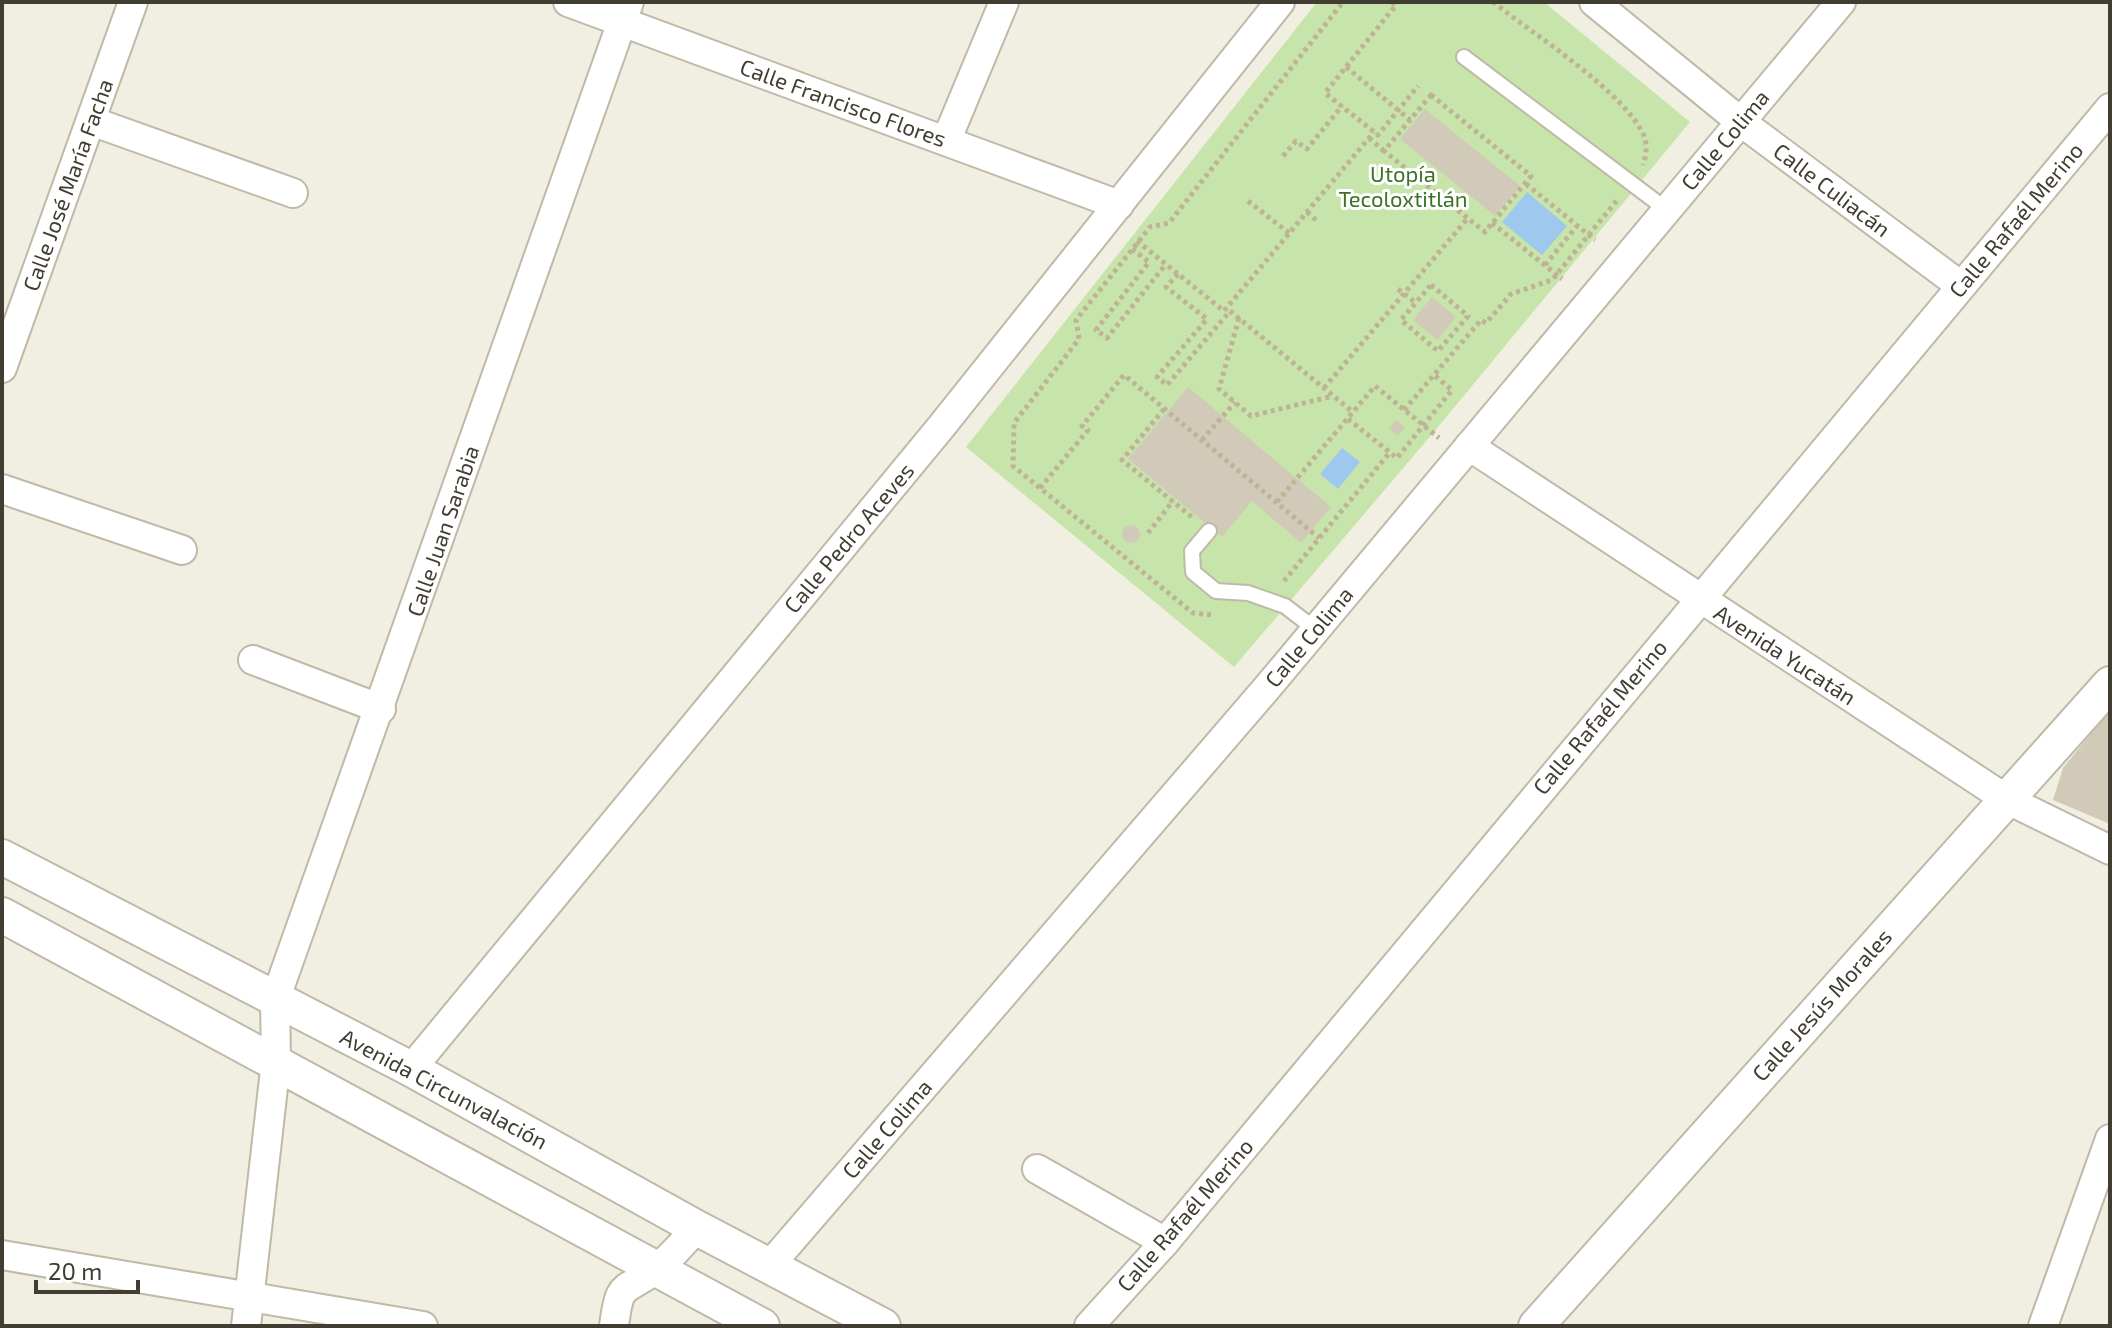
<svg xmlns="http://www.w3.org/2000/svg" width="2112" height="1328" viewBox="0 0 2112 1328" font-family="'Exo 2',sans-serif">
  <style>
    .green { fill: #c7e5ab }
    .water { fill: #9ec8ee }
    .building { fill: #d2cab8 }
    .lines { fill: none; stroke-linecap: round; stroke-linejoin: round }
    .service-casing { stroke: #bfb9a8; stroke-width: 18 }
    .minor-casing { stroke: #bfb9a8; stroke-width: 32 }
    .tertiary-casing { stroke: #bfb9a8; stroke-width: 38 }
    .path { stroke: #beb397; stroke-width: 5; stroke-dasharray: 4 4; stroke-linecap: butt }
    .service { stroke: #fff; stroke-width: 14 }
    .minor { stroke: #fff; stroke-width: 28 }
    .tertiary { stroke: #fff; stroke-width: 34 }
    .labels { text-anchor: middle; stroke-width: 6; stroke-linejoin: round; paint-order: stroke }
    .street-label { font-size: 22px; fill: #423d33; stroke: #fff }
    .park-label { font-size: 22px; fill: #3f7228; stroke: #fff }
  </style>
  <rect width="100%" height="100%" fill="#f1eee2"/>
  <!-- green -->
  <polygon class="green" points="1317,2 1544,2 1690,122 1433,433 1234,667 966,447"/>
  <!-- water -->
  <g class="water">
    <polygon points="1527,192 1567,226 1542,255 1502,222"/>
    <polygon points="1342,448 1360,462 1338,489 1320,474"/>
  </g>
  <!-- building -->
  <g class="building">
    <polygon points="1425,109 1520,186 1495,216 1400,139"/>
    <polygon points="1432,297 1456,317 1437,340 1413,320"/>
    <polygon points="1188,387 1331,507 1301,543 1252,501 1222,537 1128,459"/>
    <polygon points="1396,420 1405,427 1398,436 1389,428"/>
    <circle cx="1131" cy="534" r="9"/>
    <polygon points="2110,710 2110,824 2053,800 2063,768"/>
  </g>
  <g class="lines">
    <!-- service casing -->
    <g class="service-casing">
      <g id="service">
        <polyline points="1464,57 1667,210"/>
        <polyline points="1209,531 1192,551 1193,572 1216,591 1248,593 1285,606 1315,629"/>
      </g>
    </g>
    <!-- minor casing -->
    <g class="minor-casing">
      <g id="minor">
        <polyline points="568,2 1119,205"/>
        <polyline points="1594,2 1741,122 1961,286"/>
        <polyline points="91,121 293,193"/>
        <polyline points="946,141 1004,2"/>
        <polyline points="2,368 133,2"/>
        <polyline points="1469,446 2006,799 2110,850"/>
        <polyline points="2,489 182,550"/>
        <polyline points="253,660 381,709"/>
        <polyline points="411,1069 941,427 1280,2"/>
        <polyline points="1037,1169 1165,1242"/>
        <polyline points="2,1255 423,1326"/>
        <polyline points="770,1265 1266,689 1841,2"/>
        <polyline points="246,1326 276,1061 275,1000 629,2"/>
        <path d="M614 1326C620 1279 623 1294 656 1269 671 1258 684 1241 697 1228"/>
        <polyline points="1089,1326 1165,1242 2110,108"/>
        <polyline points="2043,1326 2110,1139"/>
      </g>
    </g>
    <!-- tertiary casing -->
    <g class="tertiary-casing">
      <g id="tertiary">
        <polyline points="2,857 411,1069 697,1228 883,1326"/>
        <polyline points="2,915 762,1326"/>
        <polyline points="1536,1326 2110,684"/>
      </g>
    </g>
    <!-- path -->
    <g class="path">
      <polyline points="1392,2 1396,5 1325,93 1378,135 1418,86"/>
      <path d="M1493 2C1532 33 1626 93 1644 136 1648 147 1646 155 1643 165"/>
      <polyline points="1346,67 1410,120"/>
      <polygon points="1431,95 1531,176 1485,232 1384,151"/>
      <polyline points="1369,138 1384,151"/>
      <polyline points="1283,156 1296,141 1307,149 1342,106"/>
      <polyline points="1526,184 1595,240"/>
      <polyline points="1248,201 1289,233"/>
      <polyline points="1307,212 1316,220"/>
      <polyline points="1492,223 1562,279"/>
      <polyline points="1137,241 1224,311 1374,132"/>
      <polyline points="1132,249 1149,262 1096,330 1107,338 1166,264"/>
      <polyline points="1545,265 1577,226"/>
      <polyline points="1178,274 1166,287 1207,319 1157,377 1167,385 1230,311"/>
      <polygon points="1431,285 1468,316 1438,351 1401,320"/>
      <polyline points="1398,289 1416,303"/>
      <polyline points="1230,311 1353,412"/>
      <polyline points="1239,318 1219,389 1251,416 1333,396"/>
      <polyline points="1324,388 1468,218"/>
      <polyline points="1164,409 1122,460 1193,518"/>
      <polyline points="1404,410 1481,320 1486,323 1511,294 1552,280 1618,199"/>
      <polyline points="1348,419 1397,458 1452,390 1434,375"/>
      <polyline points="1202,440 1235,402"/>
      <polyline points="1040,488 1088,430 1082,426 1124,375 1319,538"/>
      <polyline points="1277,502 1375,386 1439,438"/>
      <polyline points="1148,533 1173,501"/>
      <polyline points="1284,581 1390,452"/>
      <polyline points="1211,615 1193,613 1013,466 1014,423 1079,339 1076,320 1150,227 1169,223 1343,2"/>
    </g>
    <!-- service -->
    <use href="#service" class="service"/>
    <!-- minor -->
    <use href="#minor" class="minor"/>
    <!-- tertiary -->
    <use href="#tertiary" class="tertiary"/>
  </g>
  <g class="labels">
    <!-- street labels -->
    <g class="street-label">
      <text transform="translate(843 103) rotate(20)" y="8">Calle Francisco Flores</text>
      <text transform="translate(1725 140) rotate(-50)" y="8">Calle Colima</text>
      <text transform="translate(68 185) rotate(-70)" y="8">Calle José María Facha</text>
      <text transform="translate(1832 190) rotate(37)" y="8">Calle Culiacán</text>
      <text transform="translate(2016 220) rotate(-50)" y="8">Calle Rafaél Merino</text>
      <text transform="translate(443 531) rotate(-71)" y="8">Calle Juan Sarabia</text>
      <text transform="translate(849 538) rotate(-50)" y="8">Calle Pedro Aceves</text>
      <text transform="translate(1309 637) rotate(-50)" y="8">Calle Colima</text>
      <text transform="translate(1785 655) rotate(33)" y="8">Avenida Yucatán</text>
      <text transform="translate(1600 717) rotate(-50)" y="8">Calle Rafaél Merino</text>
      <text transform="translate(1822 1005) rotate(-48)" y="8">Calle Jesús Morales</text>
      <text transform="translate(444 1089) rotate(28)" y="8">Avenida Circunvalación</text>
      <text transform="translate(887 1129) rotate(-49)" y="8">Calle Colima</text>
      <text transform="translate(1185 1215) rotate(-49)" y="8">Calle Rafaél Merino</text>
    </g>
    <!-- park labels -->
    <g class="park-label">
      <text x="1403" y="182">Utopía<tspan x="1403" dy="25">Tecoloxtitlán</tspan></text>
    </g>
  </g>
  <!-- border -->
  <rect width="2112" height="1328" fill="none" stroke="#423d33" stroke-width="8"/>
  <!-- scale -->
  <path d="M36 1280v12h102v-12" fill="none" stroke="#423d33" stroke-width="4"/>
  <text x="48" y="1280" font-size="24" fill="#423d33" stroke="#ffffff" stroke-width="6" paint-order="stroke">20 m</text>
</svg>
